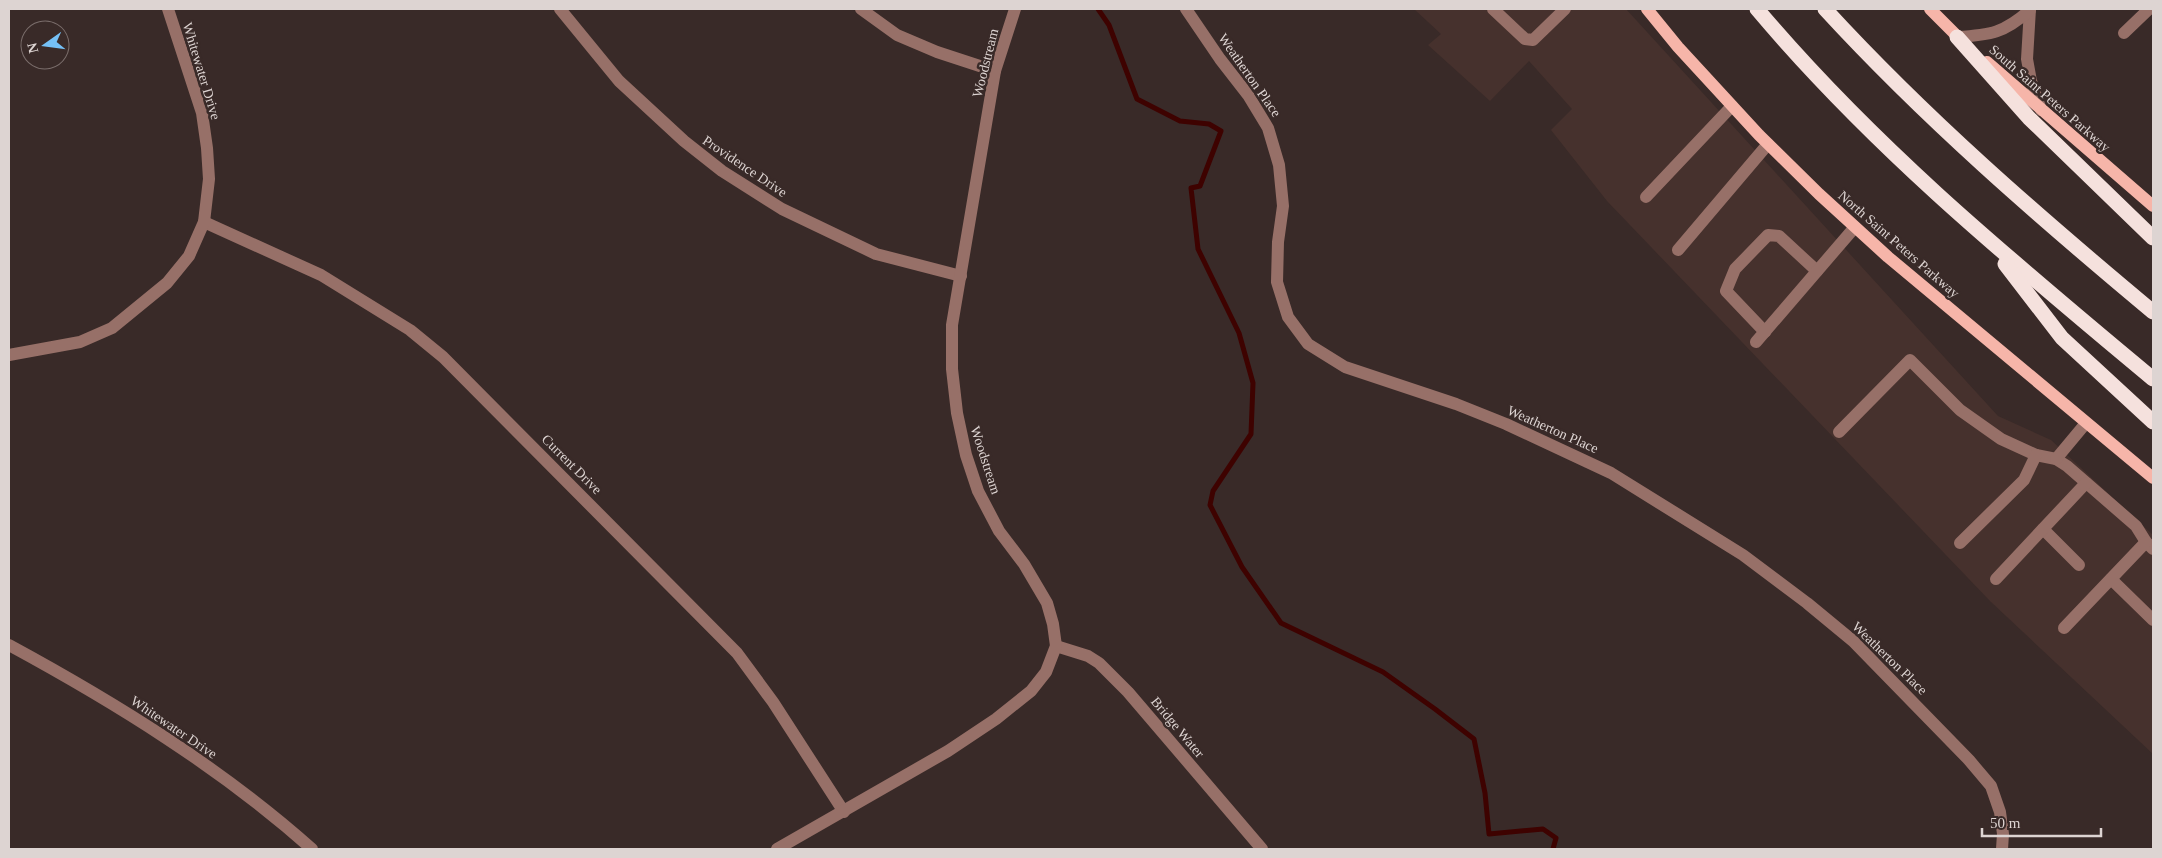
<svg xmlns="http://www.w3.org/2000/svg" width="2162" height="858" viewBox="0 0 2162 858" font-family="'Times New Roman',serif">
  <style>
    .built { fill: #46312d }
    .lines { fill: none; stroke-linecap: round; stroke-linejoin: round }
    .stream { stroke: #3e0200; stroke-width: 5 }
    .minor { stroke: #977068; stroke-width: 12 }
    .major { stroke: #f6b5a9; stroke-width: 12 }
    .highway { stroke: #f5e1dd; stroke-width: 15 }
    .labels { text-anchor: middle; stroke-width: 5; stroke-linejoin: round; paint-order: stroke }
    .street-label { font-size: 14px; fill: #ddd4d2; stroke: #392a28 }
  </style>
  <rect width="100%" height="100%" fill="#392a28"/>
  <!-- built -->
  <polygon class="built" points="1414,9 1626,9 1998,416 2051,440 2153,535 2153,754 1990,601 1607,201 1551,130 1572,109 1529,61 1490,101 1428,45 1441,34"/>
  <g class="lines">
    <!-- stream -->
    <polyline class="stream" points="1098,9 1109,25 1137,99 1180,121 1209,124 1221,131 1200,186 1191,188 1198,249 1239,333 1253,383 1251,434 1213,491 1210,505 1242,567 1281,623 1383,672 1435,709 1474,739 1485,793 1489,834 1543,829 1556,838 1553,849"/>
    <!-- minor -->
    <g class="minor">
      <polyline points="560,9 619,81 684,141 722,171 782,209 876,254 961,276"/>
      <polyline points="861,9 897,35 937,52 995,71"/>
      <polyline points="1186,9 1220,59 1248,95 1268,128 1279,165 1283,206 1278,242 1277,282 1288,317 1308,344 1345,367 1456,404 1506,424 1611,473 1743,555 1807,603 1853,641 1969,760 1991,786 2000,812 2003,834 2002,849"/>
      <polyline points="1493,9 1525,39 1533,40 1565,9"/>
      <polyline points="2030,9 2027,59 2031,81 2041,110"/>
      <polyline points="2124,33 2149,9"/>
      <path d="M1957 37C1991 35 2004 33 2030 10"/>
      <polyline points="1646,197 1732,106"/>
      <polyline points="204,222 321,275 410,330 443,357 737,653 773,702 844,812"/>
      <polyline points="1678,250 1768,144"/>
      <polyline points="1765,332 1726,291 1735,269 1768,235 1779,236 1817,271"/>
      <polyline points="1756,342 1855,227"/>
      <polyline points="9,355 80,342 112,328 167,283 189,256 204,222 209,179 207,148 202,113 168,9"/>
      <polyline points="1839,432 1910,360 1960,410 2001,439 2036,455 2056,459 2067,466 2136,526 2146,542 2153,549"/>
      <polyline points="2056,459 2086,423"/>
      <polyline points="2043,529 2079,565"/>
      <polyline points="1960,543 2024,480 2036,455"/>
      <polyline points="1996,579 2086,483"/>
      <polyline points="2111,579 2153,620"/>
      <polyline points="2064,628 2146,542"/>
      <path d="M9 645C116 703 221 768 312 849"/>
      <polyline points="1056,646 1088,656 1099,663 1128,692 1262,849"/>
      <polyline points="777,849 948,751 996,719 1031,691 1046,672 1056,646 1053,624 1047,603 1024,564 999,531 978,491 966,455 957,413 952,369 952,325 995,71 1015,9"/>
    </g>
    <!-- major -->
    <g class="major">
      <polyline points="1647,9 1678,47 1759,135 1819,194 1888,257 2153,478"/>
      <polyline points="1930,9 1964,43"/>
      <polyline points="1987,62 2153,206"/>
    </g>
    <!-- highway -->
    <g class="highway">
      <path d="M1757 9C1875 149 2013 262 2153 379"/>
      <path d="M1825 9C1926 119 2038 216 2153 312"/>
      <polyline points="1957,37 2029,118 2153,238"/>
      <polyline points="2005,264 2062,338 2153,422"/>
    </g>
  </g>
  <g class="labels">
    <!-- street labels -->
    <g class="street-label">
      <text transform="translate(985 63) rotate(-76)" y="5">Woodstream</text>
      <text transform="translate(202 71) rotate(73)" y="5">Whitewater Drive</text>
      <text transform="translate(1250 75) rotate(55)" y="5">Weatherton Place</text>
      <text transform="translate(2050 98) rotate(41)" y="5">South Saint Peters Parkway</text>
      <text transform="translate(745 166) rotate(34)" y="5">Providence Drive</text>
      <text transform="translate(1899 244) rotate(41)" y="5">North Saint Peters Parkway</text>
      <text transform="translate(1553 429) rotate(24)" y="5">Weatherton Place</text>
      <text transform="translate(986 460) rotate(72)" y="5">Woodstream</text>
      <text transform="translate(572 464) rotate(45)" y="5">Current Drive</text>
      <text transform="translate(1890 658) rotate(44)" y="5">Weatherton Place</text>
      <text transform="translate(174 727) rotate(34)" y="5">Whitewater Drive</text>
      <text transform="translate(1178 727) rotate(50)" y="5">Bridge Water</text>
    </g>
  </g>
  <!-- border -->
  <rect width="2162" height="858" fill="none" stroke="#ddd4d2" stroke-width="20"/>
  <!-- north arrow -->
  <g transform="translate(45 45) rotate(256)"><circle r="24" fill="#392a28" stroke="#7b6e6c"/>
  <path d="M0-4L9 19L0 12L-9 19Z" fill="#75c0f6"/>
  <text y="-8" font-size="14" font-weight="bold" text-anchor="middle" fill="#ddd4d2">N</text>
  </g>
  <!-- scale -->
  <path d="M1982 828v8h119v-8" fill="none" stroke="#ddd4d2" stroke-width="2.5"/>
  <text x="1990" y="828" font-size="15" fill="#ddd4d2" stroke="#392a28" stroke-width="4" paint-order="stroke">50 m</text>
</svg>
